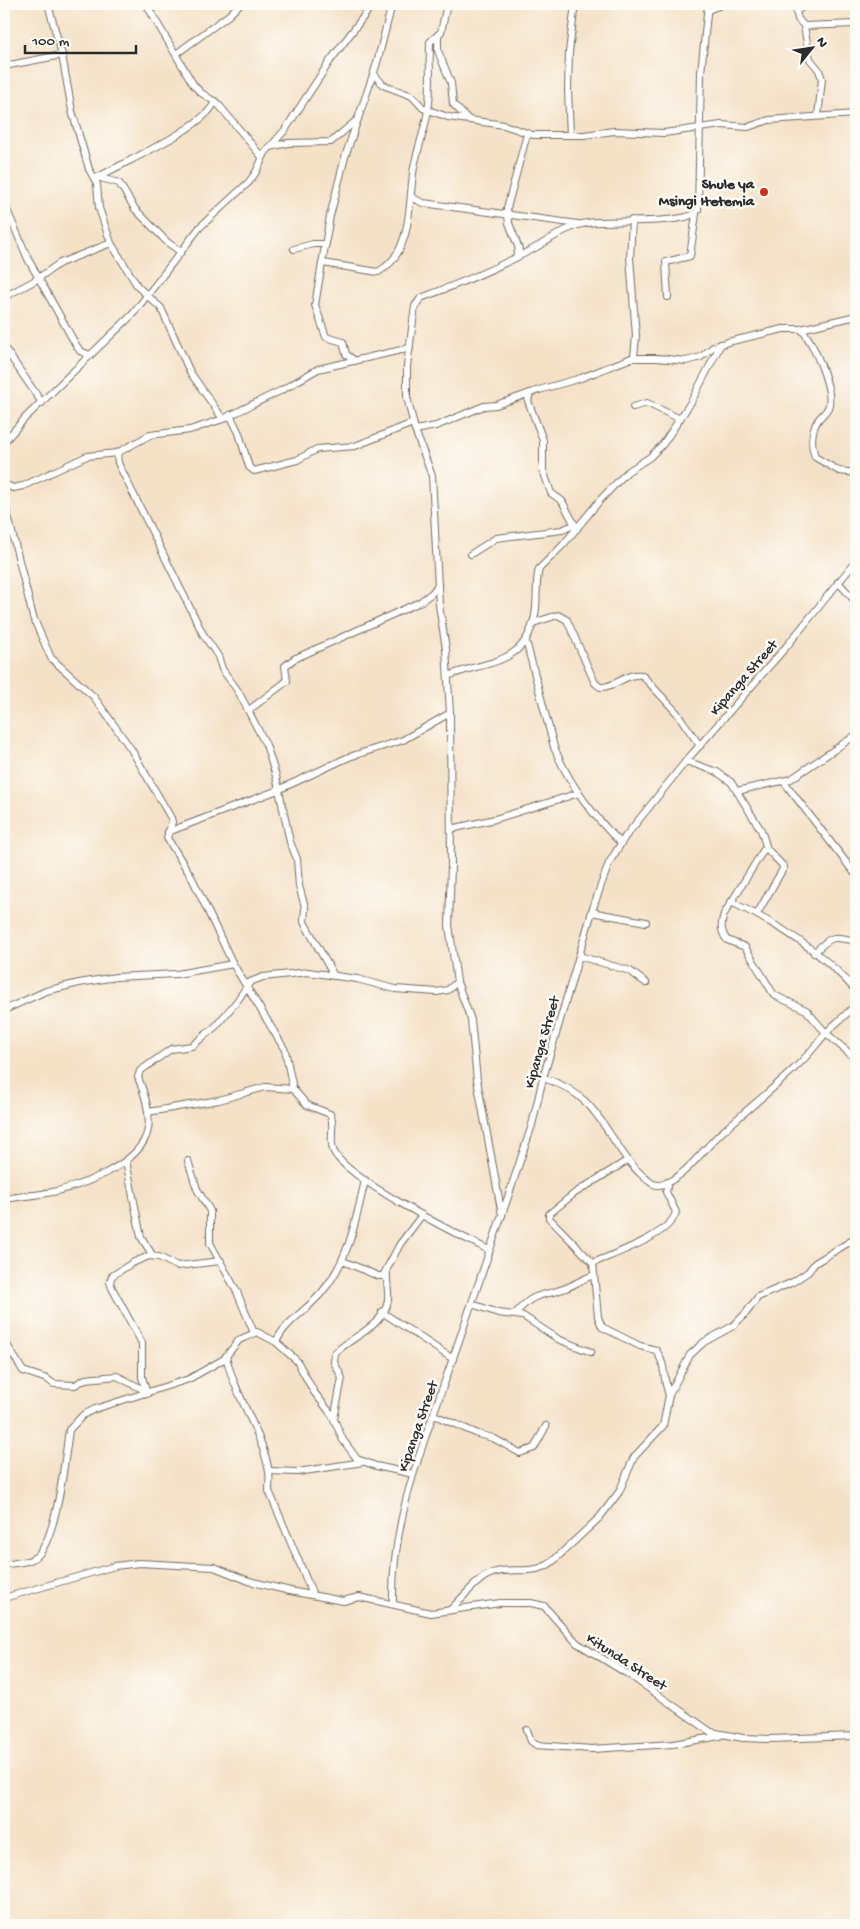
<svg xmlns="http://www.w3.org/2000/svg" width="860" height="1929" viewBox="0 0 860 1929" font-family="'Gochi Hand',sans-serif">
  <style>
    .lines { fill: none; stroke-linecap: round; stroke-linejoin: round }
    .minor-casing { stroke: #716b62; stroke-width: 8 }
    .minor { stroke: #fff; stroke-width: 6 }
    .poi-dot { fill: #c8321e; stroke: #fdfcf7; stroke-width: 2 }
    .labels { text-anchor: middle; stroke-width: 5; stroke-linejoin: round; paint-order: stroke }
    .poi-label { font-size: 15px; font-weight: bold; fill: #2b2b2b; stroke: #fdfcf7; text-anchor: end }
    .street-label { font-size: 15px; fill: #2b2b2b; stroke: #fdfcf7 }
  </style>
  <rect width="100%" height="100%" fill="#fdfcf7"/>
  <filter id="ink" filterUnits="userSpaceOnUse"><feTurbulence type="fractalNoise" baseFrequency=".02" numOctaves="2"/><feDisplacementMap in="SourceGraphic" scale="10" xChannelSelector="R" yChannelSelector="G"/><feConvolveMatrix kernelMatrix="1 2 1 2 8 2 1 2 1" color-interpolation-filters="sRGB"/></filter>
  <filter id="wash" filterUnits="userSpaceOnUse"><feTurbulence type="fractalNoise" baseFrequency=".0096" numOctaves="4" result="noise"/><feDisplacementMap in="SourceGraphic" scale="20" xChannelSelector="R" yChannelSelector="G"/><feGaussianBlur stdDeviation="1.12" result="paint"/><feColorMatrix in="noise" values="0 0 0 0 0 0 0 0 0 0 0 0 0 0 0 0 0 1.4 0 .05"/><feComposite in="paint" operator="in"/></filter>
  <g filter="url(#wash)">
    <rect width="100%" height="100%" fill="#f4e2c8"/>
  </g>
  <g filter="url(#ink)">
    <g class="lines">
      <!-- minor casing -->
      <g class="minor-casing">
        <g id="minor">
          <polyline points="48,4 62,55 72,111 89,169 97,184 99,208 111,243 138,287 161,308 190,372 223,419"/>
          <polyline points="146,4 193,84 200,92 218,104 262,157"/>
          <polyline points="756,4 772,7 801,5"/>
          <polyline points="808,4 796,11 798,19 804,26 810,59 819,70 822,79 818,116"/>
          <polyline points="708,10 723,4"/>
          <polyline points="804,26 856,24"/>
          <polyline points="438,35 438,51 451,83 453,104 467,118"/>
          <polyline points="176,54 229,15 240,4"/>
          <polyline points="4,66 62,55"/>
          <polyline points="374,74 383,85 412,96 423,108 428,110 448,117 504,125 533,135 584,135 614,131 664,133 721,125 748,127 769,120 856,114"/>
          <polyline points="570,135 568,90 569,52 575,4"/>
          <polyline points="270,147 288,143 331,142 358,119"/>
          <polyline points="97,177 119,183 135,209 167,242 181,252"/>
          <path d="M95 179C121 163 207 127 215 101"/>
          <polyline points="411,197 423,203 578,224"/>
          <polyline points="4,203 28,259 76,345 80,351 90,355"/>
          <polyline points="294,249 313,244 326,244"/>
          <polyline points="516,257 519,249 509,223 507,208 527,134"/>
          <path d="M323 263 378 272C414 253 408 200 414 167 418 146 427 125 429 103 431 84 429 62 430 42L441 32 447 4"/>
          <polyline points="4,297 34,281 60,263 111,243"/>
          <polyline points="668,297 666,262 690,256 696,214"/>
          <path d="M801 329C813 341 835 392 828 408 826 412 821 416 818 420 811 431 811 445 815 457L839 471 856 473"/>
          <polyline points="4,347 42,403"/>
          <polyline points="632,358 657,358 686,361 701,357 713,347 728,342 783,329 801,329 856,316"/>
          <polyline points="355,361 346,354 343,342 326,337 315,305 330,216 345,157 377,63 392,4"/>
          <polyline points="530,393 528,401 543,440 543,470 551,493 562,501 577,529"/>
          <polyline points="633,407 647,403 680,419"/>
          <polyline points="230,415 239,433 249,467 254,471 297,460 317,449 355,446 413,423"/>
          <polyline points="415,430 436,426 484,406 496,405 539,390 581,378 634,357 636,336 630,258 632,220"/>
          <polyline points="4,442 26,417 132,315 200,227 249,182 256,172 265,153 285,130 330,61 373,4"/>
          <polyline points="117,453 118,463 203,634 218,656 222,669 238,691 266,745 276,776 290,842 297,859 299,886 305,907 304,922 334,976"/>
          <polyline points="4,484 13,488 23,486 87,456 117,453 150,435 190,430 223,419 282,390 318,369 410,348"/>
          <path d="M4 500 33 617 51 658 94 697 131 749 171 818 172 822 167 838 191 876 233 964 285 1050 293 1089 307 1105 330 1114C336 1126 328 1140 334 1152 347 1179 458 1235 489 1250"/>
          <polyline points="471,554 496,538 562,530 574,525"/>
          <polyline points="838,582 856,602"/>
          <path d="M533 623 558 615 567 620 595 683 600 687C615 688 627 672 642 675L677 713 700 746"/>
          <path d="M526 641 554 747C569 784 593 816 621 843"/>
          <path d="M448 676C488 660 525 666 535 615 538 600 535 582 539 569L563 545 601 499 627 472 650 457 663 444 691 402 721 344"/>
          <polyline points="249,710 287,681 285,666 294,659 420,602 432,593 438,585"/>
          <polyline points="686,761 717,772 731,782 761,830 767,849 784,867 757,914"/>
          <polyline points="784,782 856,875"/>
          <polyline points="737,791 791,779 856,735"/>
          <polyline points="451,829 495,819 579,793"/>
          <polyline points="168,832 278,790 349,757 403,740 450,713"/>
          <path d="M766 846 724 914C721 924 720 931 727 940L745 947 774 995 806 1010 826 1033 856 1059"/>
          <path d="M731 902C776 923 824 953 856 991"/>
          <polyline points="591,912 646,922"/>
          <path d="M814 953C831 935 833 936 856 941"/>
          <polyline points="579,956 630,971 646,983"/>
          <polyline points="4,1010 46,991 79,983 116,977 177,974 233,964"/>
          <path d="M543 1078C606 1096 605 1147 649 1181 654 1186 660 1186 666 1183 687 1174 703 1150 719 1135 746 1110 775 1088 801 1062 810 1053 818 1042 826 1033 835 1023 847 1015 856 1004"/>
          <polyline points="148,1112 219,1100 265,1087 293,1089"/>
          <path d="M628 1160 575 1193 549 1214V1218L593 1263 598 1317 602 1327 640 1346 656 1350C667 1367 662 1377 669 1395"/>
          <polyline points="126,1161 141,1237 153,1256"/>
          <polyline points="188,1161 197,1189 210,1211 210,1243 237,1292 254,1333"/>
          <path d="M4 1200C16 1196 29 1196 42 1194 74 1189 142 1166 148 1129 151 1113 144 1092 138 1077L140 1071 171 1049 192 1046 216 1026 237 1001 250 982 263 977 308 972 357 979 395 989 437 992 448 990 457 982"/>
          <path d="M502 1215 477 1080 471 1020 457 982 449 925 451 866 450 713 446 649 439 605 432 476 415 430 407 397V366L415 306 421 298C459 284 497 268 533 249 550 240 567 226 587 223 607 219 690 226 698 210L701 73 708 4"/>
          <polyline points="343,1261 378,1276 383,1276 400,1244 422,1215"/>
          <path d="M593 1263C613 1254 671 1235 676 1212L666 1192 668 1182"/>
          <polyline points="472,1304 498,1313 523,1316 558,1339 591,1352"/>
          <polyline points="382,1312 453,1359"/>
          <path d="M515 1314C536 1290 540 1298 566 1288 576 1284 584 1278 594 1275"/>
          <polyline points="4,1340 23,1371 47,1379 54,1384 75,1385 85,1379 117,1376 146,1391"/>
          <path d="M276 1342C286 1320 308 1310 323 1291 349 1259 356 1220 365 1180"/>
          <path d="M226 1356C235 1397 262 1431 269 1472 270 1478 269 1485 269 1491L313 1595"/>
          <polyline points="147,1394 142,1377 142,1343 112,1288 110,1282 112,1276 132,1263 149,1256 159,1257 177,1266 221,1261"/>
          <polyline points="434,1415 478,1434 493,1438 520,1453 534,1448 546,1426"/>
          <path d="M334 1419 342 1378 334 1362 335 1353C349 1338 385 1326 388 1300 389 1291 386 1281 387 1272"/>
          <polyline points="269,1471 298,1472 363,1462"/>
          <path d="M4 1565C15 1562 27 1564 37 1556 57 1538 65 1458 69 1430L83 1415 95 1409 189 1379 224 1359 239 1340 257 1332 276 1342 297 1361 314 1392 332 1415 343 1440 357 1459 376 1466 413 1474"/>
          <polyline points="4,1598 115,1566 139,1563 214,1567 249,1581 290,1591 343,1601 359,1597 431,1613 500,1603 531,1603 544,1606 577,1643 631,1676 711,1732 743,1738 770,1739 856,1736"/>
          <path d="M393 1603C391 1518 425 1440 452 1361 479 1283 506 1204 532 1125L543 1078 594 905 609 863 625 837 686 761 786 647 856 561"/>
          <path d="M450 1610C460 1601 476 1580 488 1575 507 1565 536 1577 553 1561L600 1517 619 1492 634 1457 663 1426 669 1395 690 1355 704 1342 733 1326 746 1313 758 1297 793 1282 808 1272 815 1263 856 1238"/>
          <polyline points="527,1730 531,1741 536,1745 592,1749 673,1744 720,1736"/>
        </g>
      </g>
      <!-- minor -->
      <use href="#minor" class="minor"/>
    </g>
  </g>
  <!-- markers -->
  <circle class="poi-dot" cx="764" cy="192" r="5"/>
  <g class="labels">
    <!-- poi labels -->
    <g class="poi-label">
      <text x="754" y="188">Shule ya<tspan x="754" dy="17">Msingi Itetemia</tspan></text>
    </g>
    <!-- street labels -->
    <g class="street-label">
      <text transform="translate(743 677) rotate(-49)" y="5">Kipanga Street</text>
      <text transform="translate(541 1042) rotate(-74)" y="5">Kipanga Street</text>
      <text transform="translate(417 1426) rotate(-71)" y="5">Kipanga Street</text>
      <text transform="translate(627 1661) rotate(33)" y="5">Kitunda Street</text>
    </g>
  </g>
  <!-- margin -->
  <rect width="860" height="1929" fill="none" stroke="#fdfcf7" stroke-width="20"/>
  <!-- north arrow -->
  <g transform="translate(812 48) rotate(60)" stroke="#fdfcf7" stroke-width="4" paint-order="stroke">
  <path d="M0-4L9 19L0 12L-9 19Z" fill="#2b2b2b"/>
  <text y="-8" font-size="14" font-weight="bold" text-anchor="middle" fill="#2b2b2b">N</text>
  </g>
  <!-- scale -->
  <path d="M25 45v8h111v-8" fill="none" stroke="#2b2b2b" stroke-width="2.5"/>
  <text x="32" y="45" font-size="15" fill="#2b2b2b" stroke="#fdfcf7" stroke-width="4" paint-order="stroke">100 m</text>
</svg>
